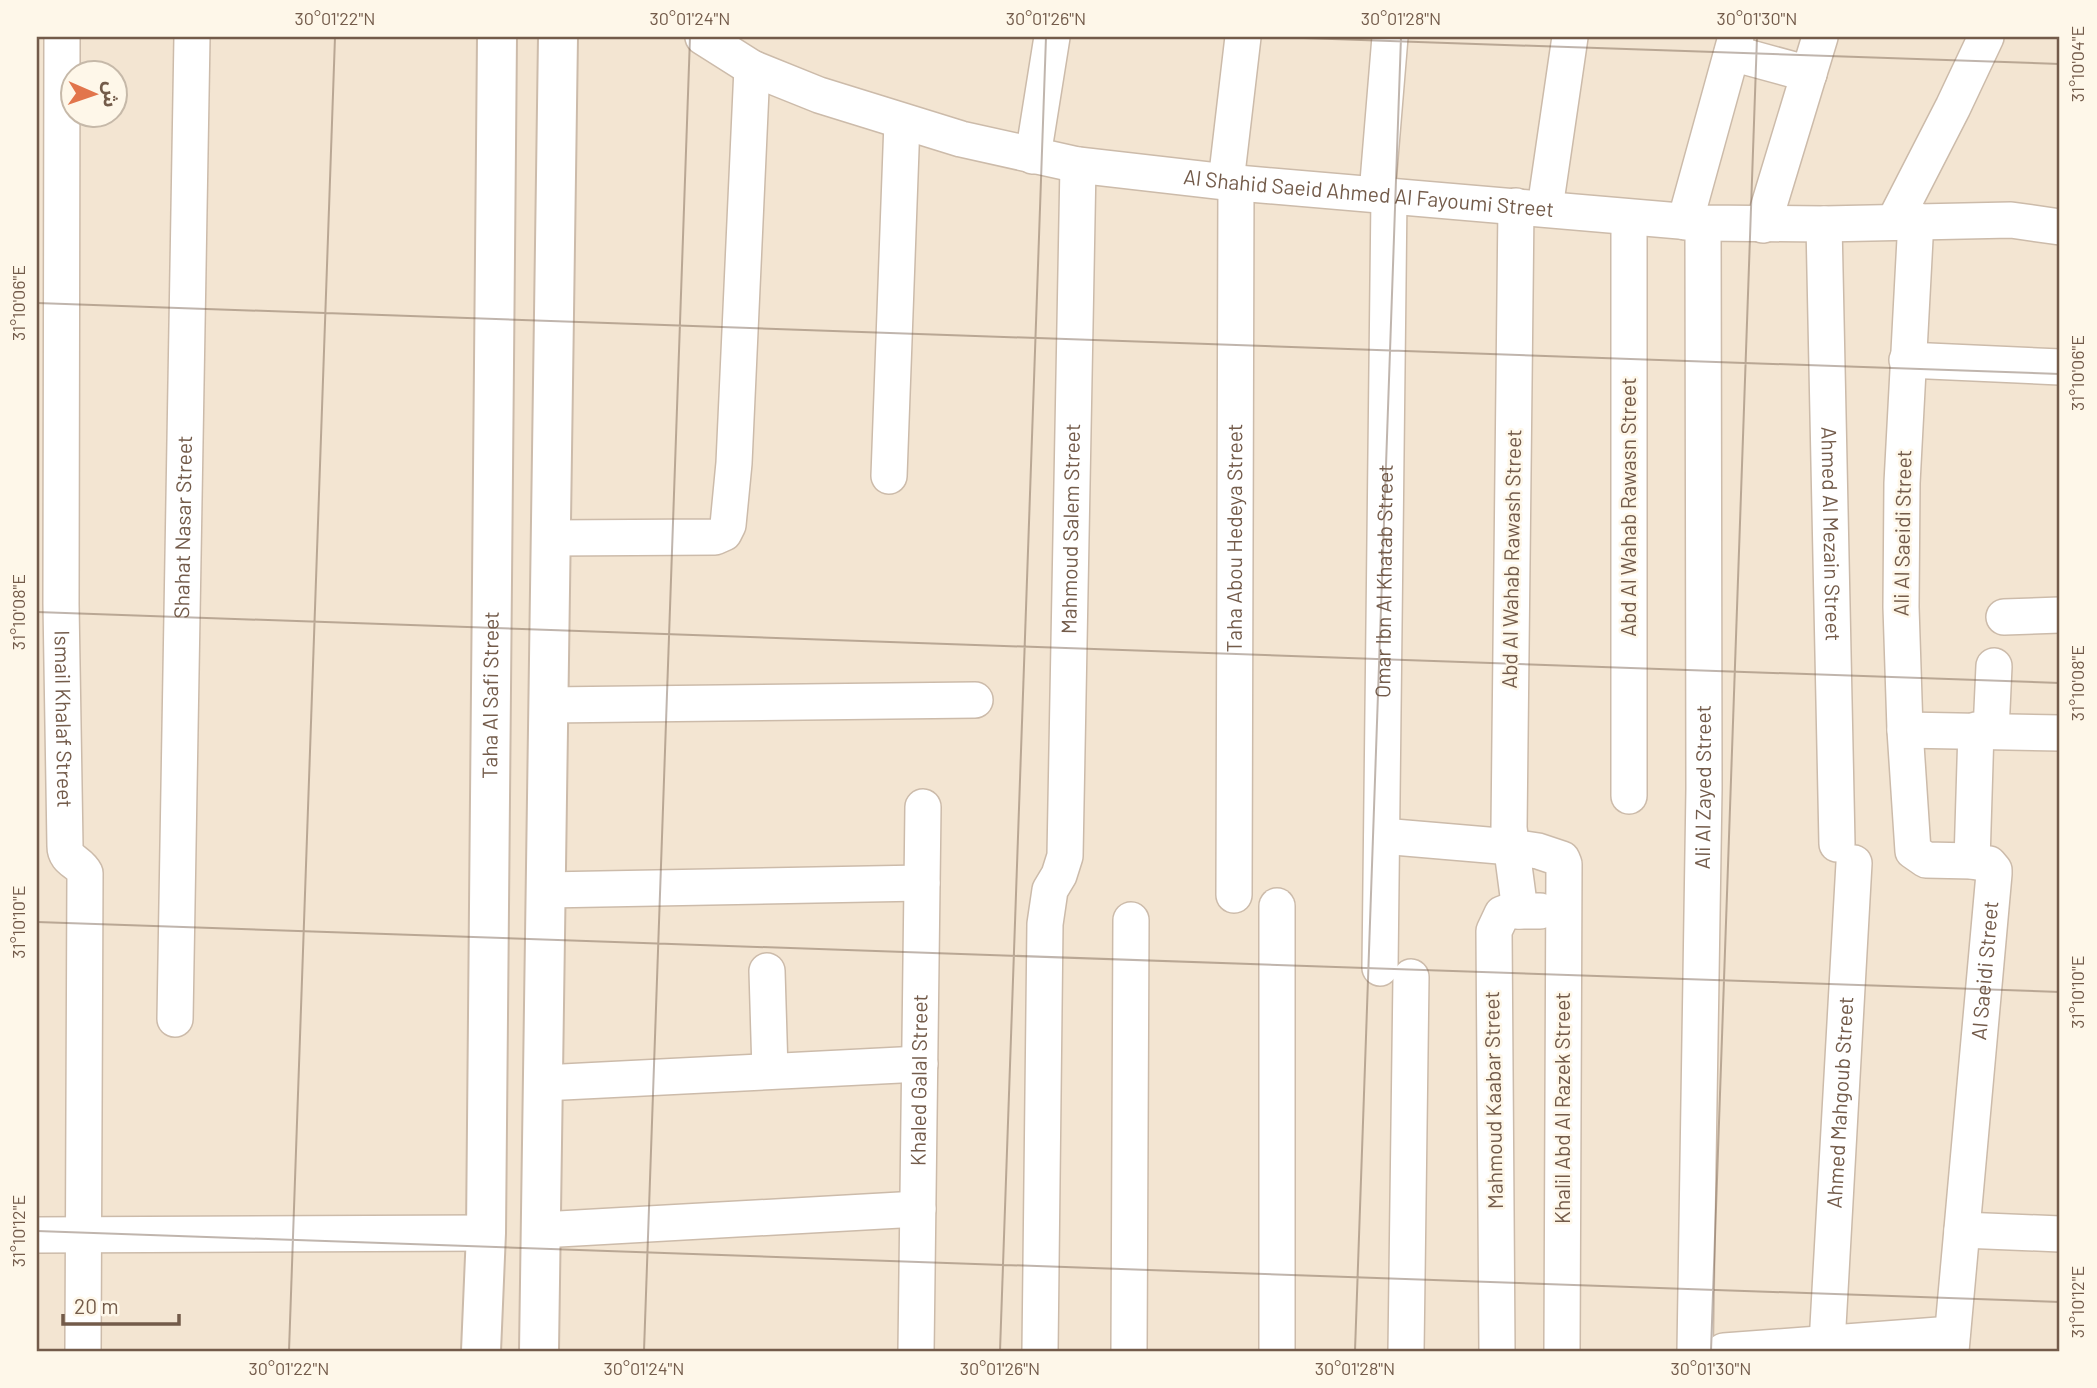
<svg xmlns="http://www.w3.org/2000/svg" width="2097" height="1388" viewBox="0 0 2097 1388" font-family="Barlow,'Noto Sans Arabic',sans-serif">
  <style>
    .residential { fill: #f3e5d2; fill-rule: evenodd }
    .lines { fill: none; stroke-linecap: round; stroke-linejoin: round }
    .minor-casing { stroke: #cba; stroke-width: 38 }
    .tertiary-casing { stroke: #cba; stroke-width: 42 }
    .minor { stroke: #fff; stroke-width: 35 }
    .tertiary { stroke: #fff; stroke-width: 38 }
    .ticks { fill: none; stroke: #735b4a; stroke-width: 2; stroke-opacity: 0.45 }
    .labels { text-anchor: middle; stroke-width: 5; stroke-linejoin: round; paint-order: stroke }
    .street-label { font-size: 21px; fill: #735b4a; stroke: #fef7e9 }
    .neatline { fill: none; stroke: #735b4a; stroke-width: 2.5 }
    .ticks-label { font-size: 18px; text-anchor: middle; fill: #735b4a }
  </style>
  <rect width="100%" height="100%" fill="#fbf3e3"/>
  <!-- residential -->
  <path class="residential" d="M37 37H2060V1351H37ZM74 74H116V116H74Z"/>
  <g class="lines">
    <!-- minor casing -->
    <g class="minor-casing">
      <g id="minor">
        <path id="s1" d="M62 37 61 604 65 846C65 861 79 861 85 873L83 1351"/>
        <path id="s2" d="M703 37 752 68 819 95 961 139 1078 165 1226 182 1703 223 1824 224 2011 220 2060 227"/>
        <polyline points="1732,53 1809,74"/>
        <polyline points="1033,156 1052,37"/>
        <polyline points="1226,182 1243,37"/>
        <polyline points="1377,194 1390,37"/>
        <polyline points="1516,206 1509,828 1520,911"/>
        <polyline points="1545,208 1570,37"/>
        <polyline points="1916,220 1902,483 1901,607 1905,730 1913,851 1926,860 1972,861"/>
        <polyline points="1685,222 1736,37"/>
        <polyline points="1894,222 1953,107 1986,37"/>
        <path id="s3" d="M1824 224 1837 844"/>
        <polyline points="1763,225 1820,37"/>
        <polyline points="1907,360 2060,367"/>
        <polyline points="889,476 902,122"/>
        <polyline points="551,538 715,537 724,533 728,525 734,463 752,68"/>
        <polyline points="2004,617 2060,615"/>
        <polyline points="548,705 975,700"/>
        <polyline points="1905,730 2060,733"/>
        <polyline points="1991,731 1994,666"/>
        <polyline points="1629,796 1629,218"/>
        <polyline points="1382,836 1511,847 1538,851 1562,859 1564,864 1562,1351"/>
        <polyline points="546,890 922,883"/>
        <path id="s4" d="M1234 895 1236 182"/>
        <path id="s5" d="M1380 968 1389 196"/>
        <polyline points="767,971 770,1071"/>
        <path id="s6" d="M175 1019 192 37"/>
        <polyline points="543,1083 920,1064"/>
        <polyline points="541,1230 918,1209"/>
        <polyline points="1962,1230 2060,1234"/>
        <polyline points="37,1235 486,1233"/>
        <path id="s7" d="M1827 1344 1854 863"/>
        <path id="s8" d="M916 1351 923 807"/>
        <path id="s9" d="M1040 1351 1045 924 1050 890 1059 875 1065 856 1078 165"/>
        <polyline points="1129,1351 1131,920"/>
        <polyline points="1277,1351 1277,906"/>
        <polyline points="1406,1351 1411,977"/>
        <polyline points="1497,1351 1494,931 1502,914 1510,911 1540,911"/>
        <path id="s10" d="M1695 1351 1704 789 1703 223"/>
        <polyline points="1724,1351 1952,1334"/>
        <path id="s11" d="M1951 1351 1994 874V870L1989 864 1972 861 1976 730"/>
      </g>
    </g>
    <!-- tertiary casing -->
    <g class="tertiary-casing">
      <g id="tertiary">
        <path id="s12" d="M481 1351 486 1233 497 37"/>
        <polyline points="539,1351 558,37"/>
      </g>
    </g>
    <!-- minor -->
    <use href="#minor" class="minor"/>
    <!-- tertiary -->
    <use href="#tertiary" class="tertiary"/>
  </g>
  <!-- ticks -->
  <path class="ticks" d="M1275 37 2060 64M37 303 2060 374M37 612 2060 683M37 922 2060 992M37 1231 2060 1302M289 1351 335 37M644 1351 690 37M1000 1351 1046 37M1355 1351 1401 37M1711 1351 1757 37"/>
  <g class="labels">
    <!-- street labels -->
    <g class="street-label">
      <text dy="7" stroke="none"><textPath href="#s2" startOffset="691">Al Shahid Saeid Ahmed Al Fayoumi Street</textPath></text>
      <text transform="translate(1629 507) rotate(-90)" y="7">Abd Al Wahab Rawasn Street</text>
      <text dy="7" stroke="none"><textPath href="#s6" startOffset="492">Shahat Nasar Street</textPath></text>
      <text dy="7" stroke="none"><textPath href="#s9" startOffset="826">Mahmoud Salem Street</textPath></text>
      <text transform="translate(1903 533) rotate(-89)" y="7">Ali Al Saeidi Street</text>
      <text dy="7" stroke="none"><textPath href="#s3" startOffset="310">Ahmed Al Mezain Street</textPath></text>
      <text dy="7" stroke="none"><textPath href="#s4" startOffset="357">Taha Abou Hedeya Street</textPath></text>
      <text transform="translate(1512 559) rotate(-89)" y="7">Abd Al Wahab Rawash Street</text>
      <text dy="7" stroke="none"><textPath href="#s5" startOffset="387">Omar Ibn Al Khatab Street</textPath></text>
      <text dy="7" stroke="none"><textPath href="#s12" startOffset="656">Taha Al Safi Street</textPath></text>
      <text dy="7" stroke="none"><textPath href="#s1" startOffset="682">Ismail Khalaf Street</textPath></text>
      <text dy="7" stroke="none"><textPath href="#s10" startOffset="564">Ali Al Zayed Street</textPath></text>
      <text dy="7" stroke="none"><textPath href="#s11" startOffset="382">Al Saeidi Street</textPath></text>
      <text dy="7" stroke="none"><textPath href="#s8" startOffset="271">Khaled Galal Street</textPath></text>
      <text transform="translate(1494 1100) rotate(-91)" y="7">Mahmoud Kaabar Street</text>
      <text dy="7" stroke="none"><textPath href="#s7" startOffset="242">Ahmed Mahgoub Street</textPath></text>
      <text transform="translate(1563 1108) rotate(-90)" y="7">Khalil Abd Al Razek Street</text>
    </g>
  </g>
  <!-- border -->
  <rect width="2097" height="1388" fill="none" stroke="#fef7e9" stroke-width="77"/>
  <!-- north arrow -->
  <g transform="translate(94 94) rotate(92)"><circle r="33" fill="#fef7e9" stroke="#c6b9a9" stroke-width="2"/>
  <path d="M0-5L12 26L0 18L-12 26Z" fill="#e2754c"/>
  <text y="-10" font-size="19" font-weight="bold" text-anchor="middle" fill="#735b4a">ش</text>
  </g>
  <!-- scale -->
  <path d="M63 1314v10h116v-10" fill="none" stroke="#735b4a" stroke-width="3.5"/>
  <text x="74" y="1314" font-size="21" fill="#735b4a" stroke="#fef7e9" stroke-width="5" paint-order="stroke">20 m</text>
  <rect x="38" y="38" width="2020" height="1312" class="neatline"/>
  <g class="ticks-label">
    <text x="335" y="25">30°01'22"N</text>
    <text x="690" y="25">30°01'24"N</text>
    <text x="1046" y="25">30°01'26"N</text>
    <text x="1401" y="25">30°01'28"N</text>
    <text x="1757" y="25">30°01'30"N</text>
    <text transform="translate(2078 64) rotate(-90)" y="6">31°10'04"E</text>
    <text transform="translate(19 303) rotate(-90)" y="6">31°10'06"E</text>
    <text transform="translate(2078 373) rotate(-90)" y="6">31°10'06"E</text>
    <text transform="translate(19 612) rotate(-90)" y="6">31°10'08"E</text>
    <text transform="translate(2078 683) rotate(-90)" y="6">31°10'08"E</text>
    <text transform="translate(19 922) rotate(-90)" y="6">31°10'10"E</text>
    <text transform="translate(2078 992) rotate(-90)" y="6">31°10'10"E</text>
    <text transform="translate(19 1231) rotate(-90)" y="6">31°10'12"E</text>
    <text transform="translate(2078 1302) rotate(-90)" y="6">31°10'12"E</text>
    <text x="289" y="1375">30°01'22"N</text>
    <text x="644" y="1375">30°01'24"N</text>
    <text x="1000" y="1375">30°01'26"N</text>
    <text x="1355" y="1375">30°01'28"N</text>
    <text x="1711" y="1375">30°01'30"N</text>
  </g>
</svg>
